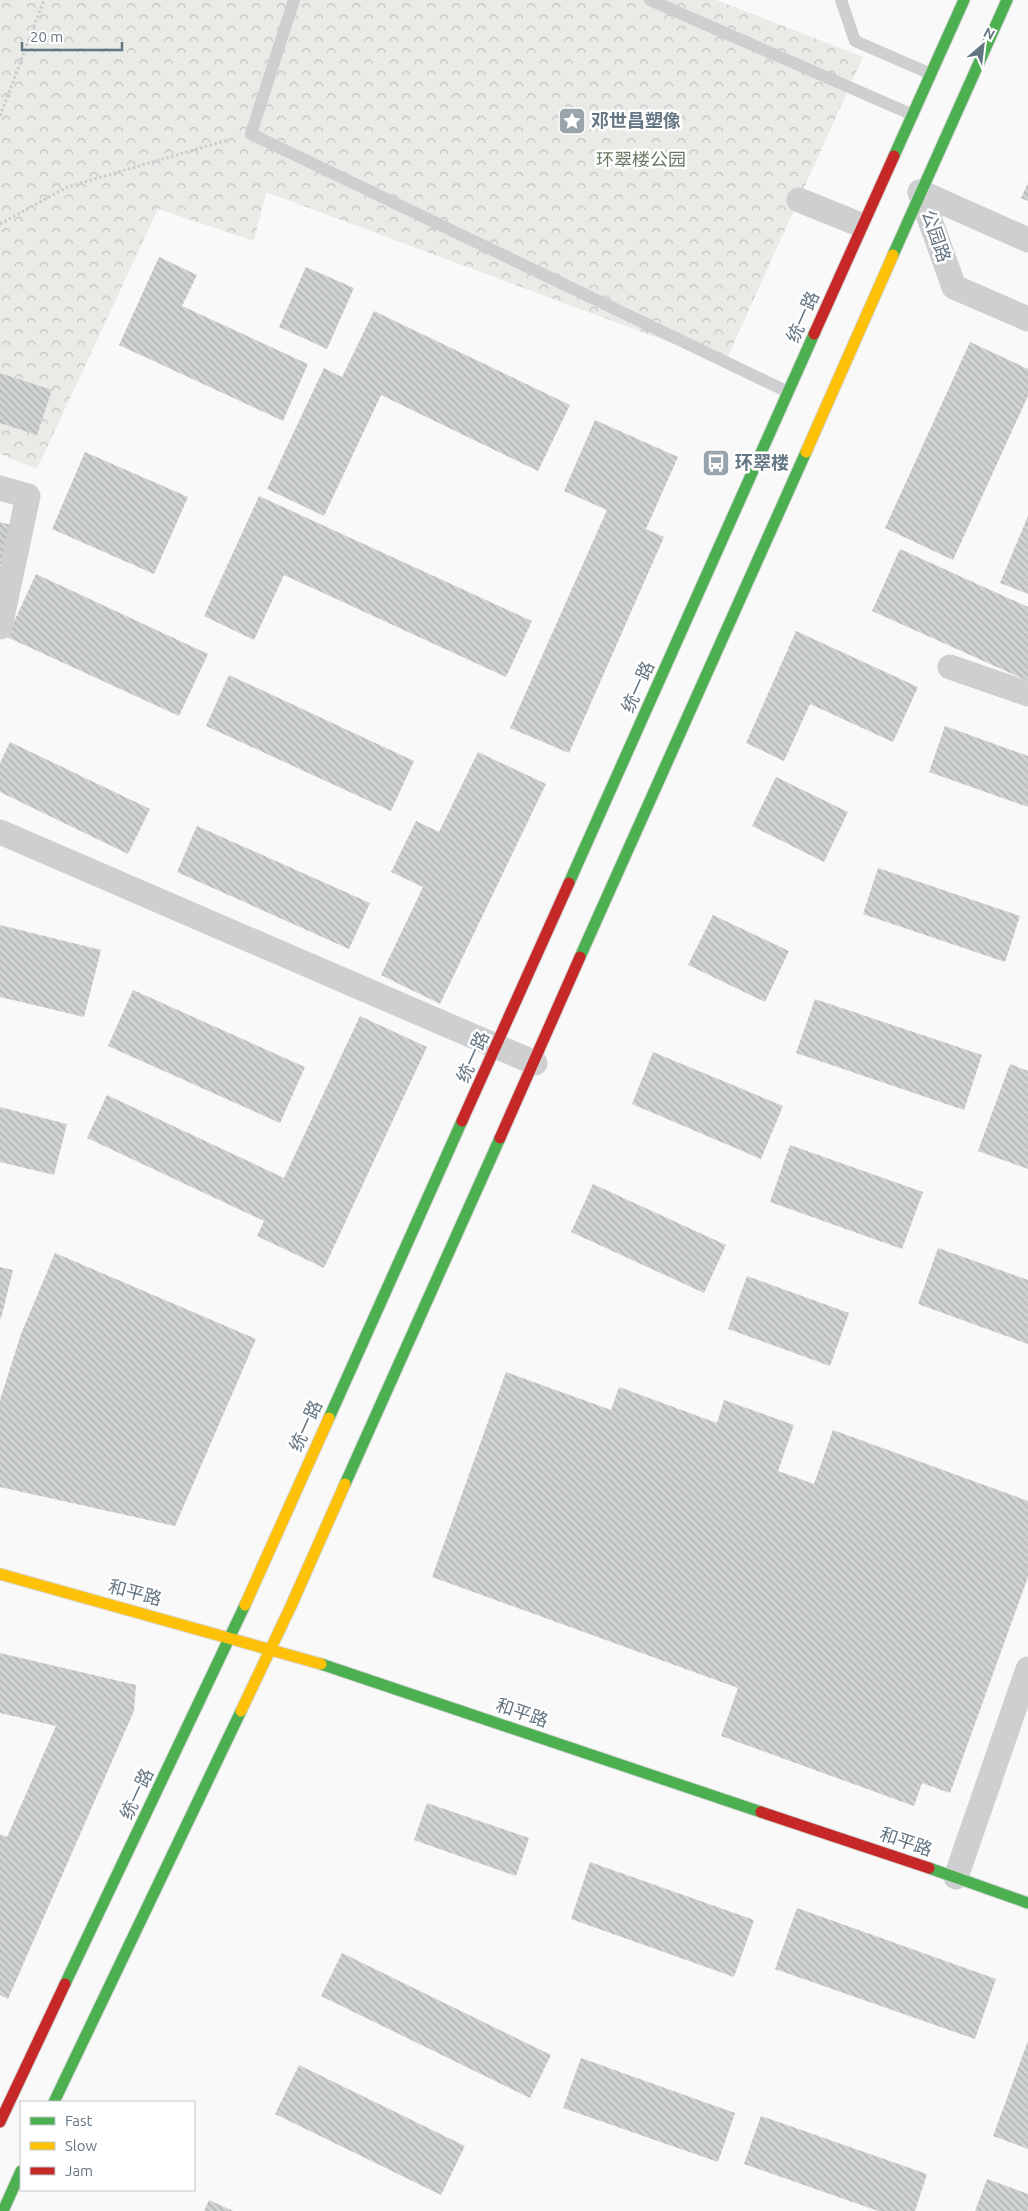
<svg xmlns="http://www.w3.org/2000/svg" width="1028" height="2211" viewBox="0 0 1028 2211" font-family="Ubuntu,'Noto Sans SC',sans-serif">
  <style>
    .park { fill: url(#park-crowns) }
    .building { fill: url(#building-back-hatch) }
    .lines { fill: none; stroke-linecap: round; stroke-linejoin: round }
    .fast-casing { stroke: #d5d6d7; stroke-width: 13 }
    .slow-casing { stroke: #d5d6d7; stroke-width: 13 }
    .jam-casing { stroke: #d5d6d7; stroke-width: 13 }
    .path { stroke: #cbcccd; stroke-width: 3; stroke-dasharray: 2.5 2.5; stroke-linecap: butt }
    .lane { stroke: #cecfd0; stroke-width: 12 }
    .street { stroke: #cecfd0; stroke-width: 25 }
    .fast { stroke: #4caf50; stroke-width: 11 }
    .slow { stroke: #ffc107; stroke-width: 11 }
    .jam { stroke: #c62828; stroke-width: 11 }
    .labels { text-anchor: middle; stroke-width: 5; stroke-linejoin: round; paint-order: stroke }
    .poi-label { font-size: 18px; font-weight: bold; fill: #657683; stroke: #fff; text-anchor: start }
    .park-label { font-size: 18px; fill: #687a64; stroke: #fff }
    .street-label { font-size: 18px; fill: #657683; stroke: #fff }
  </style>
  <defs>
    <pattern id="park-crowns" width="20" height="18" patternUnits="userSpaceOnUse" patternTransform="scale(1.25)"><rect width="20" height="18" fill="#e8ebe6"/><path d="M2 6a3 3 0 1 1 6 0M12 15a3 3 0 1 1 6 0" fill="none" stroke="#c0c3c0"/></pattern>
    <pattern id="building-back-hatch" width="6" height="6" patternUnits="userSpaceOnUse" patternTransform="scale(1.25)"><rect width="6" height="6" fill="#d0d2d3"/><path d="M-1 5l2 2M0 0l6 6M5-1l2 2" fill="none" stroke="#acafb1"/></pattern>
  </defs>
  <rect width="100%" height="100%" fill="#f9f9f9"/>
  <!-- park -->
  <polygon class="park" points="0,0 716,0 863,57 725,363 266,192 254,241 158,209 37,469 0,454"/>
  <!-- building -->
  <g class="building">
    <polygon points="1028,183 1028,201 1021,198"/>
    <polygon points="159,257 197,275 182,306 308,364 283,421 119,345"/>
    <polygon points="306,267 354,288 327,349 279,327"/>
    <polygon points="374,311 570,405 538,471 381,395 324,516 267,489 324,368 342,377"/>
    <polygon points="970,342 1028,369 1028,396 953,560 885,528"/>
    <polygon points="0,373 52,390 37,435 0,423"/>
    <polygon points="595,420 678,457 646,529 664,537 569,753 510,728 607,510 564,491"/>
    <polygon points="85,452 188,497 154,574 52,529"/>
    <polygon points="259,496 532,621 506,677 284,575 254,640 204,616"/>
    <polygon points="1028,516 1028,594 1000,583"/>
    <polygon points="0,522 11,525 1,564 0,564"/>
    <polygon points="900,549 1028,607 1028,681 872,611"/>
    <polygon points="36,574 208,654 179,716 7,637"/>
    <polygon points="796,631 918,687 893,742 810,704 784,761 746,743"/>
    <polygon points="229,675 414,761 391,811 206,726"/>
    <polygon points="945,726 1028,756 1028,807 929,772"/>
    <polygon points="10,742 150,809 128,854 0,792 0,763"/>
    <polygon points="478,752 546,784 440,1004 381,975 423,887 391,872 416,821 439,832"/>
    <polygon points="776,777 848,812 824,862 752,826"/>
    <polygon points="197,826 370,903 349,949 177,872"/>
    <polygon points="878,868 1020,916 1005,962 863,914"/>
    <polygon points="713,915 789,951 765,1002 688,965"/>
    <polygon points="0,925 101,950 84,1017 0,997"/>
    <polygon points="133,990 305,1067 280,1123 108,1046"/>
    <polygon points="815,999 982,1055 964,1110 796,1053"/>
    <polygon points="360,1016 427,1047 324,1268 257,1236 264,1221 87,1138 107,1095 284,1178"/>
    <polygon points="653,1052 783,1106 761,1159 632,1104"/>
    <polygon points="1010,1064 1028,1071 1028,1169 978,1151"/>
    <polygon points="0,1107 67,1124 54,1175 0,1162"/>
    <polygon points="790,1145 923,1192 902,1249 770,1202"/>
    <polygon points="593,1184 726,1245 704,1293 571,1232"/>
    <polygon points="938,1248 1028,1280 1028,1344 918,1304"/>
    <polygon points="55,1253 256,1339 175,1526 0,1487 0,1400 21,1334"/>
    <polygon points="0,1267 13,1270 1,1319 0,1318"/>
    <polygon points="747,1276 849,1313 830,1366 728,1329"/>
    <polygon points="506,1372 611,1410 619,1387 717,1423 724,1400 794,1425 778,1471 814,1484 833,1430 1028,1501 1028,1577 950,1793 922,1783 914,1806 721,1736 738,1688 432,1577"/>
    <polygon points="0,1653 136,1685 134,1711 8,1999 0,1995 0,1834 7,1837 56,1726 0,1713"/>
    <polygon points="427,1803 529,1838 516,1876 414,1840"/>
    <polygon points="590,1862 754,1920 734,1977 571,1919"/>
    <polygon points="797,1908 996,1979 975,2039 775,1969"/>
    <polygon points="342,1953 551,2055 530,2098 321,1996"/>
    <polygon points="1028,2041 1028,2149 993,2136"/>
    <polygon points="581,2058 735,2113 718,2162 563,2108"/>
    <polygon points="299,2065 465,2146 441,2195 275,2114"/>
    <polygon points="761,2116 927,2174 915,2211 878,2211 744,2164"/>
    <polygon points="987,2179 1028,2194 1028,2211 975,2211"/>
    <polygon points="209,2200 233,2211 204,2211"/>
  </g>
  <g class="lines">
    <!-- fast casing -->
    <g class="fast-casing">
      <g id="fast">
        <polyline points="894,156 964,0"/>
        <polyline points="893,255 1007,0"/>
        <polyline points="569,883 814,334"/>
        <polyline points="580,957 806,452"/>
        <polyline points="329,1418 462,1121"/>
        <polyline points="345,1484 500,1138"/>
        <polyline points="321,1664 761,1812"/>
        <polyline points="929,1868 1028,1903"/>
        <polyline points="65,1984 245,1605"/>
        <polyline points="54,2102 241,1711"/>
        <polyline points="3,2211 21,2171"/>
      </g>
    </g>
    <!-- slow casing -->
    <g class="slow-casing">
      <g id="slow">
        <polyline points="806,452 893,255"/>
        <polyline points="0,1574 321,1664"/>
        <polyline points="245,1605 329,1418"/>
        <polyline points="241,1711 291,1606 345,1484"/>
      </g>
    </g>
    <!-- jam casing -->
    <g class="jam-casing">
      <g id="jam">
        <polyline points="814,334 894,156"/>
        <polyline points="462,1121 569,883"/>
        <polyline points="500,1138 580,957"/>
        <polyline points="761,1812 929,1868"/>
        <polyline points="0,2122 65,1984"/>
      </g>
    </g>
    <!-- path -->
    <g class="path">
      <polyline points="0,116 44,0"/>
      <polyline points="0,224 67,187 228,140"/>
    </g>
    <!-- lane -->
    <g class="lane">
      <polyline points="294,0 251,134 788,392"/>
      <polyline points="650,0 913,115"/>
      <polyline points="841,0 855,41 931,74"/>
    </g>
    <!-- street -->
    <g class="street">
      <polyline points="920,192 954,287 1028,319"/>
      <polyline points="920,192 1028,240"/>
      <polyline points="799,200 856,223"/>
      <polyline points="0,488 28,496 0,627"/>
      <polyline points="950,667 1028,694"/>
      <polyline points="0,832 535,1063"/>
      <polyline points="956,1877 1028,1669"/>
    </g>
    <!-- fast -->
    <use href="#fast" class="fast"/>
    <!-- slow -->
    <use href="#slow" class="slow"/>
    <!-- jam -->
    <use href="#jam" class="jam"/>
  </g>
  <!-- icons -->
  <defs>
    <g id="sight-square" transform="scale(1.4375)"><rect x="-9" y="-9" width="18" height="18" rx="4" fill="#99a4ac" stroke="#fff"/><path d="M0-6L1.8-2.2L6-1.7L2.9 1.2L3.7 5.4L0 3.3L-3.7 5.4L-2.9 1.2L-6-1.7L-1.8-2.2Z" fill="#fff"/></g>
    <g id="bus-square" transform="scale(1.4375)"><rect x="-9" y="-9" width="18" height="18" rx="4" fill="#99a4ac" stroke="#fff"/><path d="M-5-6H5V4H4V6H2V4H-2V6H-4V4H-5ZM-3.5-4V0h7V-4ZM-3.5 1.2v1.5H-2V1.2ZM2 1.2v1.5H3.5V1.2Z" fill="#fff"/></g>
  </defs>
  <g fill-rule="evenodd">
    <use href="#sight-square" x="572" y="121"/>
    <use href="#bus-square" x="716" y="463"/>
  </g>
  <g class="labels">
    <!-- poi labels -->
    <g class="poi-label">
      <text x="591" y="127">邓世昌塑像</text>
      <text x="735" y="469">环翠楼</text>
    </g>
    <!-- park labels -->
    <g class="park-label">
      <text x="641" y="166">环翠楼公园</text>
    </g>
    <!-- street labels -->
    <g class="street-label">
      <text transform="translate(936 236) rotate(71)" y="6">公园路</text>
      <text transform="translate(803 317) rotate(-66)" y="6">统一路</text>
      <text transform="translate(638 687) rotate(-66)" y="6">统一路</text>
      <text transform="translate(473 1057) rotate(-66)" y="6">统一路</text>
      <text transform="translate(306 1426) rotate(-66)" y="6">统一路</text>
      <text transform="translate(135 1593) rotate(15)" y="6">和平路</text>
      <text transform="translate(522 1713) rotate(19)" y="6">和平路</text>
      <text transform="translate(137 1794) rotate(-65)" y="6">统一路</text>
      <text transform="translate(906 1842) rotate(19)" y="6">和平路</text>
    </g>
  </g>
  <!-- legend -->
  <rect x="20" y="2101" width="175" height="90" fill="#ffffff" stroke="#c1c8cd"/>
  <rect x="30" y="2117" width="25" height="8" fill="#4caf50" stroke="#c1c8cd"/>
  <text x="65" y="2126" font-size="15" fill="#657683">Fast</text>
  <rect x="30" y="2142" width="25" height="8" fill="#ffc107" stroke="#c1c8cd"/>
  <text x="65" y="2151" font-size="15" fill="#657683">Slow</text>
  <rect x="30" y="2167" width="25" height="8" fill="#c62828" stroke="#c1c8cd"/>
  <text x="65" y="2176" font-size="15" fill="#657683">Jam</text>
  <!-- north arrow -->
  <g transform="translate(983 45) rotate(28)" stroke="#ffffff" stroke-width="4" paint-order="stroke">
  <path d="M0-4L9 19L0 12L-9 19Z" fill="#657683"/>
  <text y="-8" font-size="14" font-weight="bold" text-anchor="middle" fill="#657683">N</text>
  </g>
  <!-- scale -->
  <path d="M22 42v8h100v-8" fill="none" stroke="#657683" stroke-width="2.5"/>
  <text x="30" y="42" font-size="15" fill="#657683" stroke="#ffffff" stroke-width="4" paint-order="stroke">20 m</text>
</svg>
